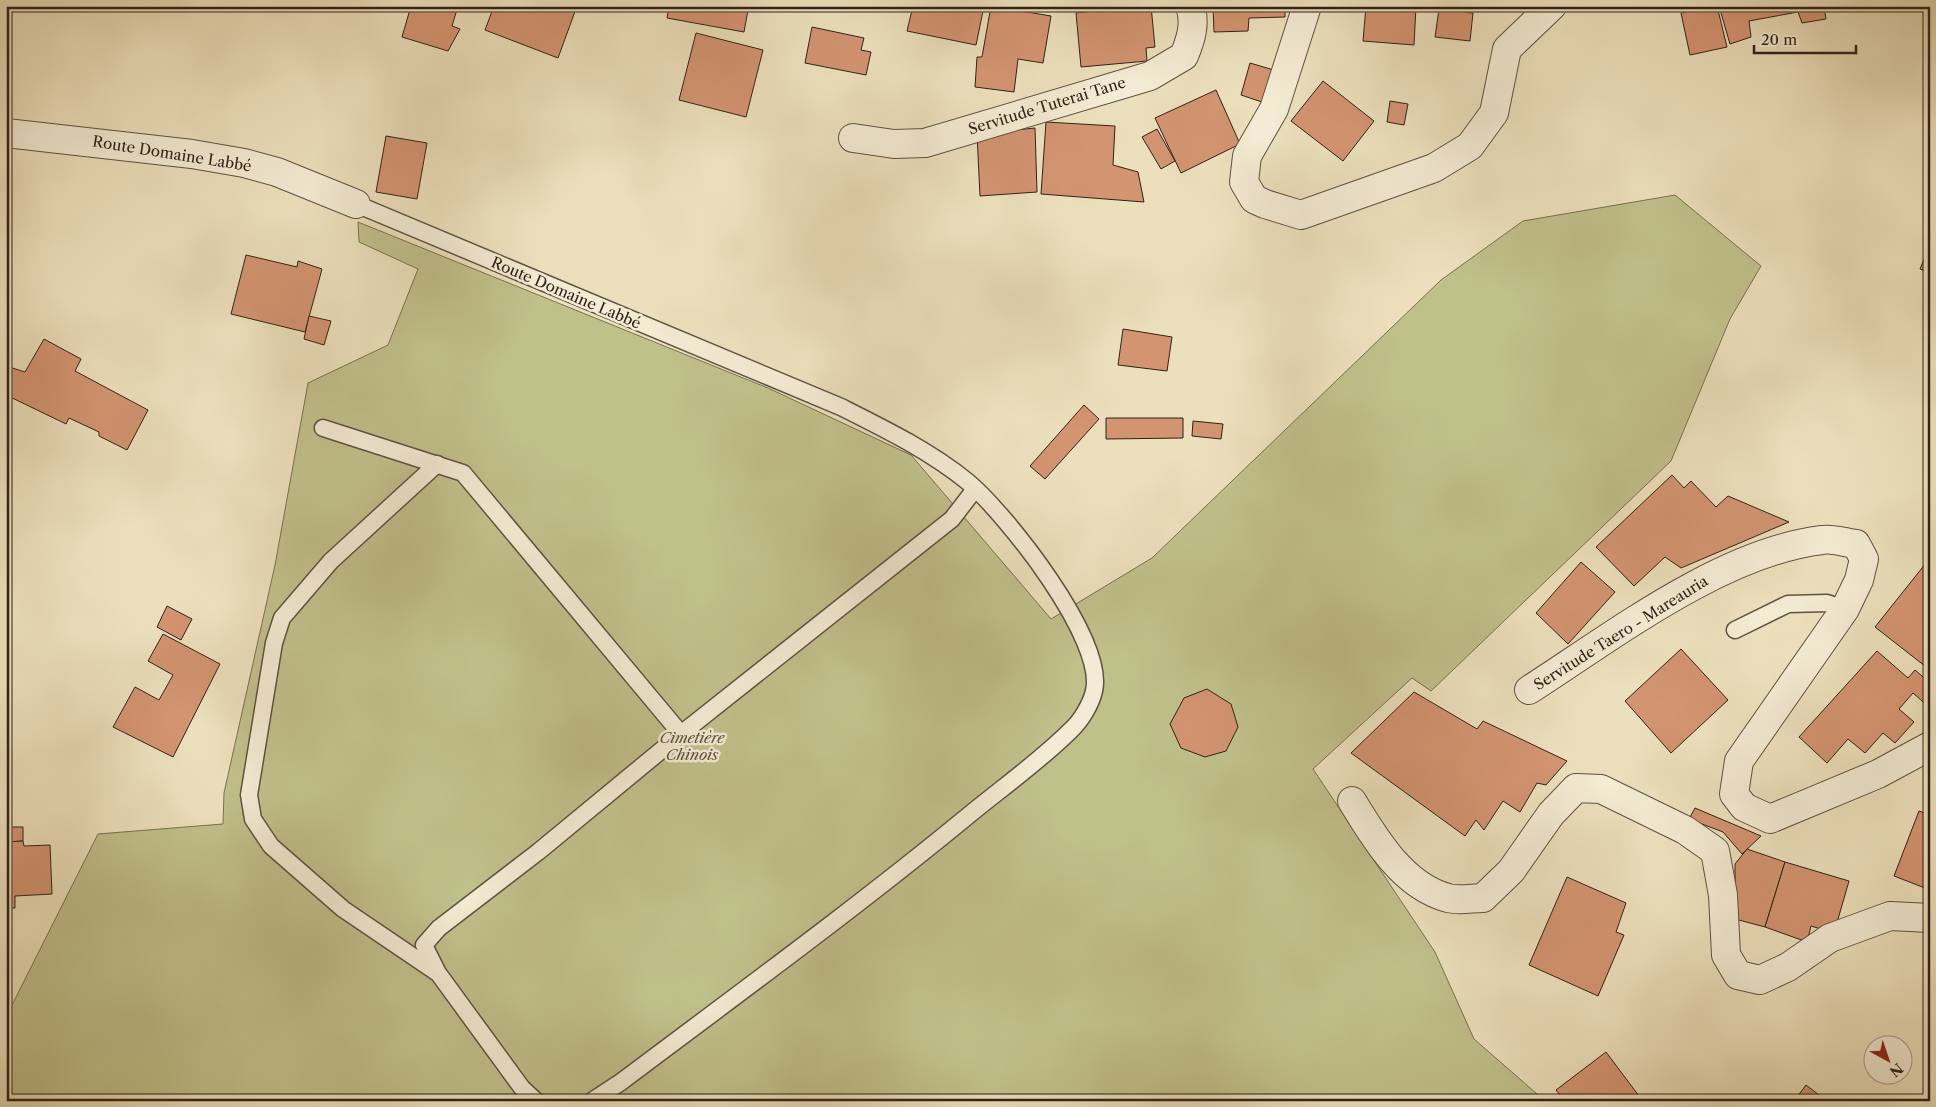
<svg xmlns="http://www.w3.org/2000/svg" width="1936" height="1107" viewBox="0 0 1936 1107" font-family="'Libre Caslon Text',serif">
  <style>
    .green { fill: #c0c08b; stroke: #787152 }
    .building { fill: #d39471; stroke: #302219 }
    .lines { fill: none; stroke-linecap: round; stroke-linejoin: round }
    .lane-casing { stroke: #5f5242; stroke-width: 19 }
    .street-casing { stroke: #5f5242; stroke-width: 30 }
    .lane { stroke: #f3ebd3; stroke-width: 16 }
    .street { stroke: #f3ebd3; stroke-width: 28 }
    .labels { text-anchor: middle; stroke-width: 5; stroke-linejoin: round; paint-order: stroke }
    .street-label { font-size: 15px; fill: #302219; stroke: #f3ebd3 }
    .park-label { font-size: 15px; font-style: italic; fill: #5b513b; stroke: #f3ebd3 }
  </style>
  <rect width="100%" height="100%" fill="#ece0bc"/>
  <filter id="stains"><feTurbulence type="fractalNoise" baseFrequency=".004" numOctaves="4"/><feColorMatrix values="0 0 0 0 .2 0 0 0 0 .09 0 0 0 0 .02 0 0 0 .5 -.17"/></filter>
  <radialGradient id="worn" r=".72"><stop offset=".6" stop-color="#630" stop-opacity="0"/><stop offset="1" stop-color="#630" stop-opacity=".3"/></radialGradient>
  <!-- green -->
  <polygon class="green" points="1675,195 1761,266 1730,319 1671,461 1431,691 1412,678 1313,769 1435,952 1474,1039 1545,1101 6,1101 6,1017 98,834 223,824 224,793 275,565 308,383 388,345 418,269 359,242 358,222 768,388 911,455 1051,619 1152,558 1441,280 1523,221"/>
  <!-- building -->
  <g class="building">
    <polygon points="411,6 458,6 452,26 460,29 448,51 402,37"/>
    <polygon points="494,6 577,6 558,58 485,30"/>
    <polygon points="669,6 730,6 748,10 744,32 667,18"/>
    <polygon points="913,6 984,6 976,45 907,31"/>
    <polygon points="991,6 1051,16 1043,63 1018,59 1014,92 975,87 977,57 982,57"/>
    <polygon points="1135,6 1151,6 1155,47 1146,48 1147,61 1081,67 1076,13"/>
    <polygon points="1213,6 1285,6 1285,17 1249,18 1248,31 1214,32"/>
    <polygon points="1366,6 1416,6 1414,45 1363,41"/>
    <polygon points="1449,6 1481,6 1479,12"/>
    <polygon points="1711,6 1717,6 1727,47 1690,55 1681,13"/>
    <polygon points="1719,6 1824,6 1826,19 1802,23 1798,12 1749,21 1751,37 1730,44"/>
    <polygon points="1439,9 1473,13 1470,41 1435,37"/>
    <polygon points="812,27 864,38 861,50 871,52 866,75 805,63"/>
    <polygon points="696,33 763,50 746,117 679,100"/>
    <polygon points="1250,63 1277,71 1268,104 1241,95"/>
    <polygon points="1323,81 1374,121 1343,161 1291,121"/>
    <polygon points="1216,90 1240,144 1181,173 1155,118"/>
    <polygon points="1390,101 1408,104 1404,125 1387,122"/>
    <polygon points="1046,122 1115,126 1113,165 1138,172 1144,202 1041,194"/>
    <polygon points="1035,128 1037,192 980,196 977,134"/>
    <polygon points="1157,129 1175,161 1161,169 1142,137"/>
    <polygon points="386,136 427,143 417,199 376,192"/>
    <polygon points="1928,250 1930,251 1930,273 1920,269"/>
    <polygon points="246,255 297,267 298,261 322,269 305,332 231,314"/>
    <polygon points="309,316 331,321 324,345 304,339"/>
    <polygon points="1123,329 1172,337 1167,371 1118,365"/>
    <polygon points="44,339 81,359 75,371 148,410 127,450 99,436 99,432 69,418 66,424 6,395 6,366 25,372"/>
    <polygon points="1084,405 1099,419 1045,479 1030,466"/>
    <polygon points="1106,418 1183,418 1183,438 1106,439"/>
    <polygon points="1193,421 1223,424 1221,439 1192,436"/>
    <polygon points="1672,475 1684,488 1691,481 1716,507 1728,496 1789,522 1681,568 1665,557 1634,586 1596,547"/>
    <polygon points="1930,558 1930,670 1875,627"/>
    <polygon points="1581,562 1615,592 1568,644 1536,613"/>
    <polygon points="167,606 192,619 181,640 157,627"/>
    <polygon points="163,634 220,664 173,757 113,727 135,687 159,700 173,675 148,661"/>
    <polygon points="1681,649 1728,700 1671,753 1625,701"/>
    <polygon points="1877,651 1908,678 1915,670 1930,683 1930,708 1913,693 1899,709 1914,722 1895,743 1883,733 1865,753 1848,739 1827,763 1799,737"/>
    <polygon points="1207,689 1231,704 1238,727 1226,751 1205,757 1181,748 1170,724 1184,698"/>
    <polygon points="1414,692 1477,729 1483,721 1567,761 1546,785 1537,783 1520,812 1503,801 1484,830 1476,820 1465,836 1351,753"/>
    <polygon points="1695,808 1761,836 1742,854 1723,832 1689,819"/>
    <polygon points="1919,811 1930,815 1930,890 1894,876"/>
    <polygon points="6,827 23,827 23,841 6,842"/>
    <polygon points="23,841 24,846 50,845 52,894 15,896 15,908 6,908 6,842"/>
    <polygon points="1747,849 1785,862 1765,927 1735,919 1735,864"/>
    <polygon points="1785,862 1849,881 1834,933 1811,926 1807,942 1765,927"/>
    <polygon points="1567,877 1626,903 1616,932 1624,935 1598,996 1529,965"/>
    <polygon points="1606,1052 1639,1096 1633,1101 1565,1101 1556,1090"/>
    <polygon points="1806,1085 1827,1101 1794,1101"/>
  </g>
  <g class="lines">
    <!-- lane casing -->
    <g class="lane-casing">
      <g id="lane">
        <path d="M356 204 841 407C885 429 930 451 968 482 1006 514 1106 640 1094 691 1091 704 1081 721 1071 730 1040 761 1003 787 969 815 856 908 738 994 621 1082L592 1101"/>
        <polyline points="323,428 463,473 681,734"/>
        <polyline points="1735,630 1788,604 1827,603 1845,609"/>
        <polyline points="436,972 343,909 271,846 253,819 249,795 274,643 282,618 331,561 437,464"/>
        <polyline points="536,1101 522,1088 438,973 424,945 439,928 538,852 681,734 952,519 975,489"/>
      </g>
    </g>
    <!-- street casing -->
    <g class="street-casing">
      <g id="street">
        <polyline points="1307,6 1274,109 1247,156 1244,182 1254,199 1265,204 1301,215 1434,168 1470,146 1494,113 1507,49 1552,6"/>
        <polyline points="6,133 192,154 244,163 277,172 356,204"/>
        <path d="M853 138 894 144 925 143 1150 76 1184 56C1191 39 1196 23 1190 6"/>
        <path d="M1529 690C1613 636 1722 552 1822 540 1833 538 1846 543 1856 544L1864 559 1859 580 1845 609 1739 761 1734 794 1744 807 1770 819 1878 774 1930 746"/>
        <path d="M1352 801C1375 839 1403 886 1448 898 1458 901 1472 898 1483 898L1511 871 1551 814 1576 788 1601 789 1685 830 1715 851 1723 895 1726 955 1738 975 1760 980 1788 967 1830 938 1890 916 1930 918"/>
      </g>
    </g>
    <!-- lane -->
    <use href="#lane" class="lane"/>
    <!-- street -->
    <use href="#street" class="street"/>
  </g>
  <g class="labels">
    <!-- street labels -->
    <g class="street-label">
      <text transform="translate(1047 106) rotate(-17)" y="5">Servitude Tuterai Tane</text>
      <text transform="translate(172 154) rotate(9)" y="5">Route Domaine Labbé</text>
      <text transform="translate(566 293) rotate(23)" y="5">Route Domaine Labbé</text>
      <text transform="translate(1621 633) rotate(-32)" y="5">Servitude Taero - Mareauria</text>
    </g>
    <!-- park labels -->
    <g class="park-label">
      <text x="692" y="743">Cimetière<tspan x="692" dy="17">Chinois</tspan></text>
    </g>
  </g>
  <!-- margin -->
  <rect width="1936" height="1107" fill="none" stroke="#ece0bc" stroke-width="25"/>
  <rect x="8" y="8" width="1921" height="1092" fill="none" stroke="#302219" stroke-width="2.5"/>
  <rect x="12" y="12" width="1911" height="1082" fill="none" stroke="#302219"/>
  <!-- north arrow -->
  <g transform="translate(1888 1060) rotate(140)"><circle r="24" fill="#f3ebd3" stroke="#a59b89"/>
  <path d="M0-4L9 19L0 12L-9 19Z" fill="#8f2418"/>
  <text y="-8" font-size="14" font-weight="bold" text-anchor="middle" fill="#302219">N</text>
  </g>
  <!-- scale -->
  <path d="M1754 45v8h102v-8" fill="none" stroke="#302219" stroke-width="2.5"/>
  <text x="1761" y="45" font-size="15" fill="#302219" stroke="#f3ebd3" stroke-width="4" paint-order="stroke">20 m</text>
  <rect width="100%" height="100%" filter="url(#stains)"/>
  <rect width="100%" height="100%" fill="url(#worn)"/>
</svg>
